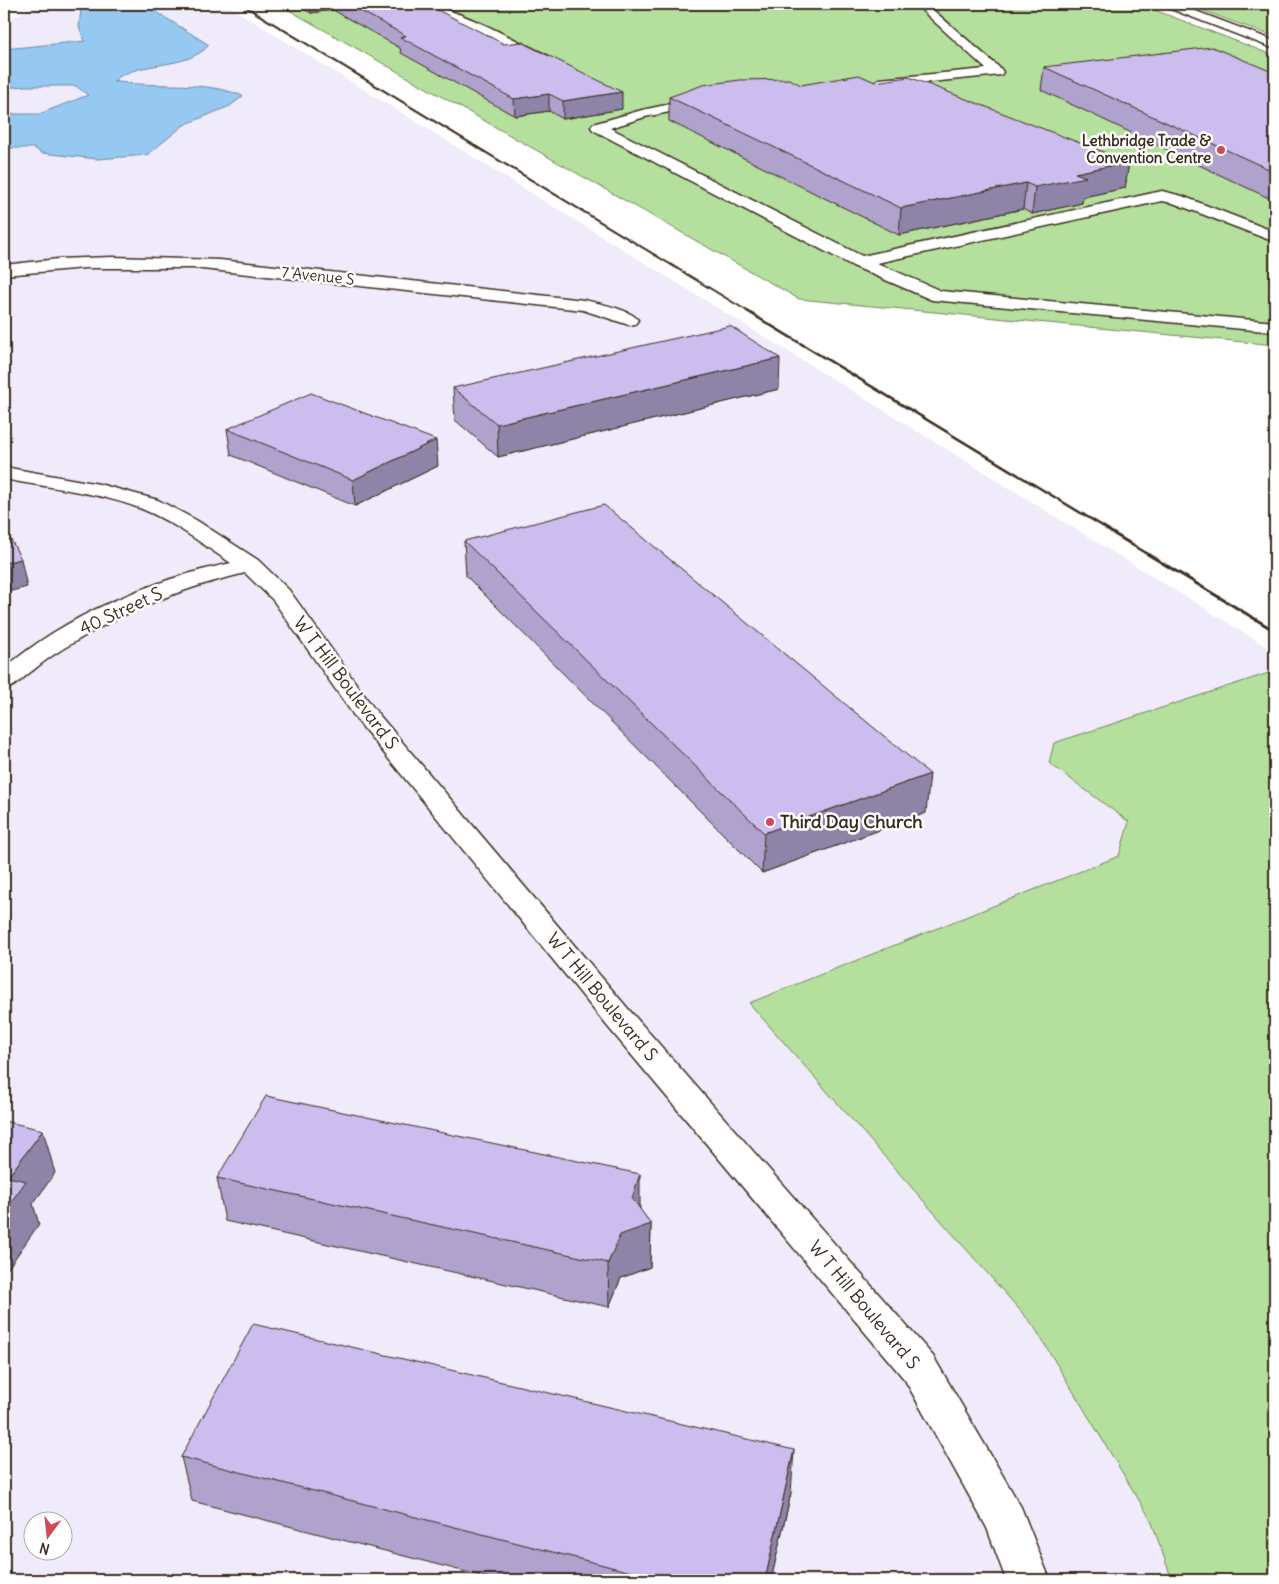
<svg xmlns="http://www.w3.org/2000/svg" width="1279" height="1584" viewBox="0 0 1279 1584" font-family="Delius,sans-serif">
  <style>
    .built { fill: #efebfa; fill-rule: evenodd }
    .green { fill: #b4df9d; stroke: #78845e }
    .water { fill: #95c9f2; stroke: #71899d }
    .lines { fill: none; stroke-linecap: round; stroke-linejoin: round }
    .minor-casing { stroke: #3b2a1e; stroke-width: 3 }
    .minor { fill: #fff; fill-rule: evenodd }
    .rail-far2 { stroke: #3b2a1e; stroke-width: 2 }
    .rail-far1 { stroke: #3b2a1e; stroke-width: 2.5 }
    .rail { stroke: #3b2a1e; stroke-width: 3 }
    .wall { fill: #afa3cd; stroke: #3b2a1e }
    .shaded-wall { fill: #8e84a7; stroke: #3b2a1e }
    .building { fill: #cbbdee; stroke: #3b2a1e }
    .poi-dot { fill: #d1495b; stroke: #fff; stroke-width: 2 }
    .labels { text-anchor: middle; stroke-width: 5; stroke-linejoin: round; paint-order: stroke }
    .far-poi-label { font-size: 15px; font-weight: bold; fill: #3b2a1e; stroke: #fff; text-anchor: end }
    .far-street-label { font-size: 15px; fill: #3b2a1e; stroke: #fff }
    .street-label { font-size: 18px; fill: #3b2a1e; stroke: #fff }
    .poi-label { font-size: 18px; font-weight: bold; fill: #3b2a1e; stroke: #fff; text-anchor: start }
  </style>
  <rect width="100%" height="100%" fill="#fff"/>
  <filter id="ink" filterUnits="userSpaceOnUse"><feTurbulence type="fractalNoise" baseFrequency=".02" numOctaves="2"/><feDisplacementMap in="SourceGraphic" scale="10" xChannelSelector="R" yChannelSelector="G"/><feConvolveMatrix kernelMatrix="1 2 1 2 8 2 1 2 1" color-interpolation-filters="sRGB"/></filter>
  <g filter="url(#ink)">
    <!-- built -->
    <path class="built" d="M40 4H225L1275 652V1580H4V21ZM32 1522H62V1552H32Z"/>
    <!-- green -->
    <g class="green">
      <polygon points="278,4 1139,4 1275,56 1275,345 799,299"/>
      <polygon points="1185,4 1275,4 1275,37"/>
      <polygon points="1275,671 1275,1580 1172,1580 1151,1520 1033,1325 749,1003 1119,856 1129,822 1049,763 1054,743"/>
    </g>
    <!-- water -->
    <path class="water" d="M79 4H144L209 45C186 71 140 59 113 81 156 89 201 79 243 96L230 106 184 125 147 155 98 159 41 153 34 148H4V114H39L88 95 76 86H25L4 88V49L85 41 79 27 81 9Z"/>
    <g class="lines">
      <!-- minor casing -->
      <g class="minor-casing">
        <g id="minor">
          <path d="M413 4C449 2 513 40 547 55L549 58 543 62 539 61 441 14 415 6Z"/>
          <polygon points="915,4 926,4 1001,69 1003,72 1001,75 879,87 874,86 873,83 879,79 986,69"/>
          <polygon points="1161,4 1177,4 1275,41 1275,49 1163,6"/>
          <polygon points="704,97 709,98 711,101 709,104 645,117 610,128 862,256 1162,191 1182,196 1275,232 1275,242 1173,203 1162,201 877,263 941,291 1275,322 1275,332 932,300 853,266 593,130 591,127 593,124 642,110"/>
          <path d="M112 257 220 260 584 300C597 303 630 309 638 320L635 324 629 325 583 310 193 268H85L4 275V265L58 259Z"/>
          <path d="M4 467 99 484 158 500 196 520 258 560 289 590 375 710 630 1011 933 1356 1021 1507 1050 1580H1006L987 1528 905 1380 608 1027 357 720 273 600 245 573C185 587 129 609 76 641 60 650 45 660 32 671 22 678 16 687 4 690V669C66 615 151 580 231 563 202 544 174 522 142 509 98 492 50 488 4 479Z"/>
        </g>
      </g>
      <!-- minor -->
      <use href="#minor" class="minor"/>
      <!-- rail-far2 -->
      <polyline class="rail-far2" points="241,4 749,312"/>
      <!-- rail-far1 -->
      <polyline class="rail-far1" points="747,311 1109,530"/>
      <!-- rail -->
      <polyline class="rail" points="1106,529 1275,631"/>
    </g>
    <!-- wall -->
    <g class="wall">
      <polygon points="295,4 426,4 622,109 563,119 549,111 515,116 401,53 400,48 333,10 311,13"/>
      <polygon points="1044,67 1275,73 1275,201 1041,90"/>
      <polygon points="875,82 1129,162 1125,188 1083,197 1082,203 1032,214 1023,209 899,235 669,121 669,97 801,85"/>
      <polygon points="453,388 779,389 498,457 455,420"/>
      <polygon points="227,429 438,466 355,506 231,455"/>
      <polygon points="464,541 926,813 762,873 466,576"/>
      <polygon points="217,1178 640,1210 651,1224 650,1267 621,1278 609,1307 225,1221"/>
      <polygon points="181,1457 791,1493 771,1580 497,1580 192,1501"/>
    </g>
    <!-- shaded-wall -->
    <g class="shaded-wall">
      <polygon points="310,4 333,4 333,10 311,13"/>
      <polygon points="622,92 622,109 563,119 563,101"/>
      <polygon points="549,94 549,111 515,116 514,99"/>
      <polygon points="1129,162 1125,188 1083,197 1082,203 1032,214 1035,187 1075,173"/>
      <polygon points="1026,183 1023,209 899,235 901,208"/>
      <polygon points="780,358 779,389 498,457 497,424"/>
      <polygon points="436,440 438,466 355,506 353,480"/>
      <polygon points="21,559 27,587 4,593 4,563"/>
      <polygon points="930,774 926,813 762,873 764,833"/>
      <polygon points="43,1130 55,1173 33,1204 39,1224 4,1274 4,1212 8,1177"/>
      <polygon points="640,1174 640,1217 651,1224 650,1267 621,1278 609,1307 608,1263"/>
      <polygon points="794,1450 791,1493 771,1580 765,1580"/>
    </g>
    <!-- building -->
    <g class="building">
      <polygon points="348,4 426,4 504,44 521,42 622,92 563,101 549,94 514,99 400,37 406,36"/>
      <polygon points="1212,47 1275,73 1275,172 1044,67"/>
      <polygon points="859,75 875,82 909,77 1129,162 1075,173 1086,177 1035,187 1026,183 901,208 669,97 703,85 740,80 789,79 801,85"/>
      <polygon points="730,326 780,358 497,424 453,388"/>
      <polygon points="311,393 436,440 353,480 227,429"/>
      <polygon points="604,505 930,774 764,833 464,541"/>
      <polygon points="4,522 6,526 5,528 21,559 4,563"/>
      <polygon points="266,1096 640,1174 632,1198 651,1224 620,1235 608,1263 217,1178"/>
      <polygon points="4,1121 43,1130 8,1177 26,1181 4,1212"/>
      <polygon points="253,1324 794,1450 765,1580 662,1580 181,1457"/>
    </g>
  </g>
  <!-- markers -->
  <g class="poi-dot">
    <circle cx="1221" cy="150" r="5"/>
    <circle cx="770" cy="822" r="5"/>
  </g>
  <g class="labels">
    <!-- far-poi labels -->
    <g class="far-poi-label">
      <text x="1211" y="146">Lethbridge Trade &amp;<tspan x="1211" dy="17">Convention Centre</tspan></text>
    </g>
    <!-- far-street labels -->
    <g class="far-street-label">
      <text transform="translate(318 276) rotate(6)" y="5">7 Avenue S</text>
    </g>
    <!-- street labels -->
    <g class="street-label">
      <text transform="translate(121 611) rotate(-25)" y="6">40 Street S</text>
      <text transform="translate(346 683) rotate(53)" y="6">W T Hill Boulevard S</text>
      <text transform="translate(602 997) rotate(50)" y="6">W T Hill Boulevard S</text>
      <text transform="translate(864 1305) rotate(50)" y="6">W T Hill Boulevard S</text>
    </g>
    <!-- poi labels -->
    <g class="poi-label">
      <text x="780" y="828">Third Day Church</text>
    </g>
  </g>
  <!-- margin -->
  <rect width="1279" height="1584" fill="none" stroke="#fff" stroke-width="20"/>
  <rect x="10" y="10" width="1259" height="1564" fill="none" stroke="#3b2a1e" stroke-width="2" filter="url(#ink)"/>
  <!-- north arrow -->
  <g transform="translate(48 1536) rotate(195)"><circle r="24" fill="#ffffff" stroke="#b1aaa5"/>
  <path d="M0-4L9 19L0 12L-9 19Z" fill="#d1495b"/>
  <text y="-8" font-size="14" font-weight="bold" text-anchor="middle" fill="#3b2a1e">N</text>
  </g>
</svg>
